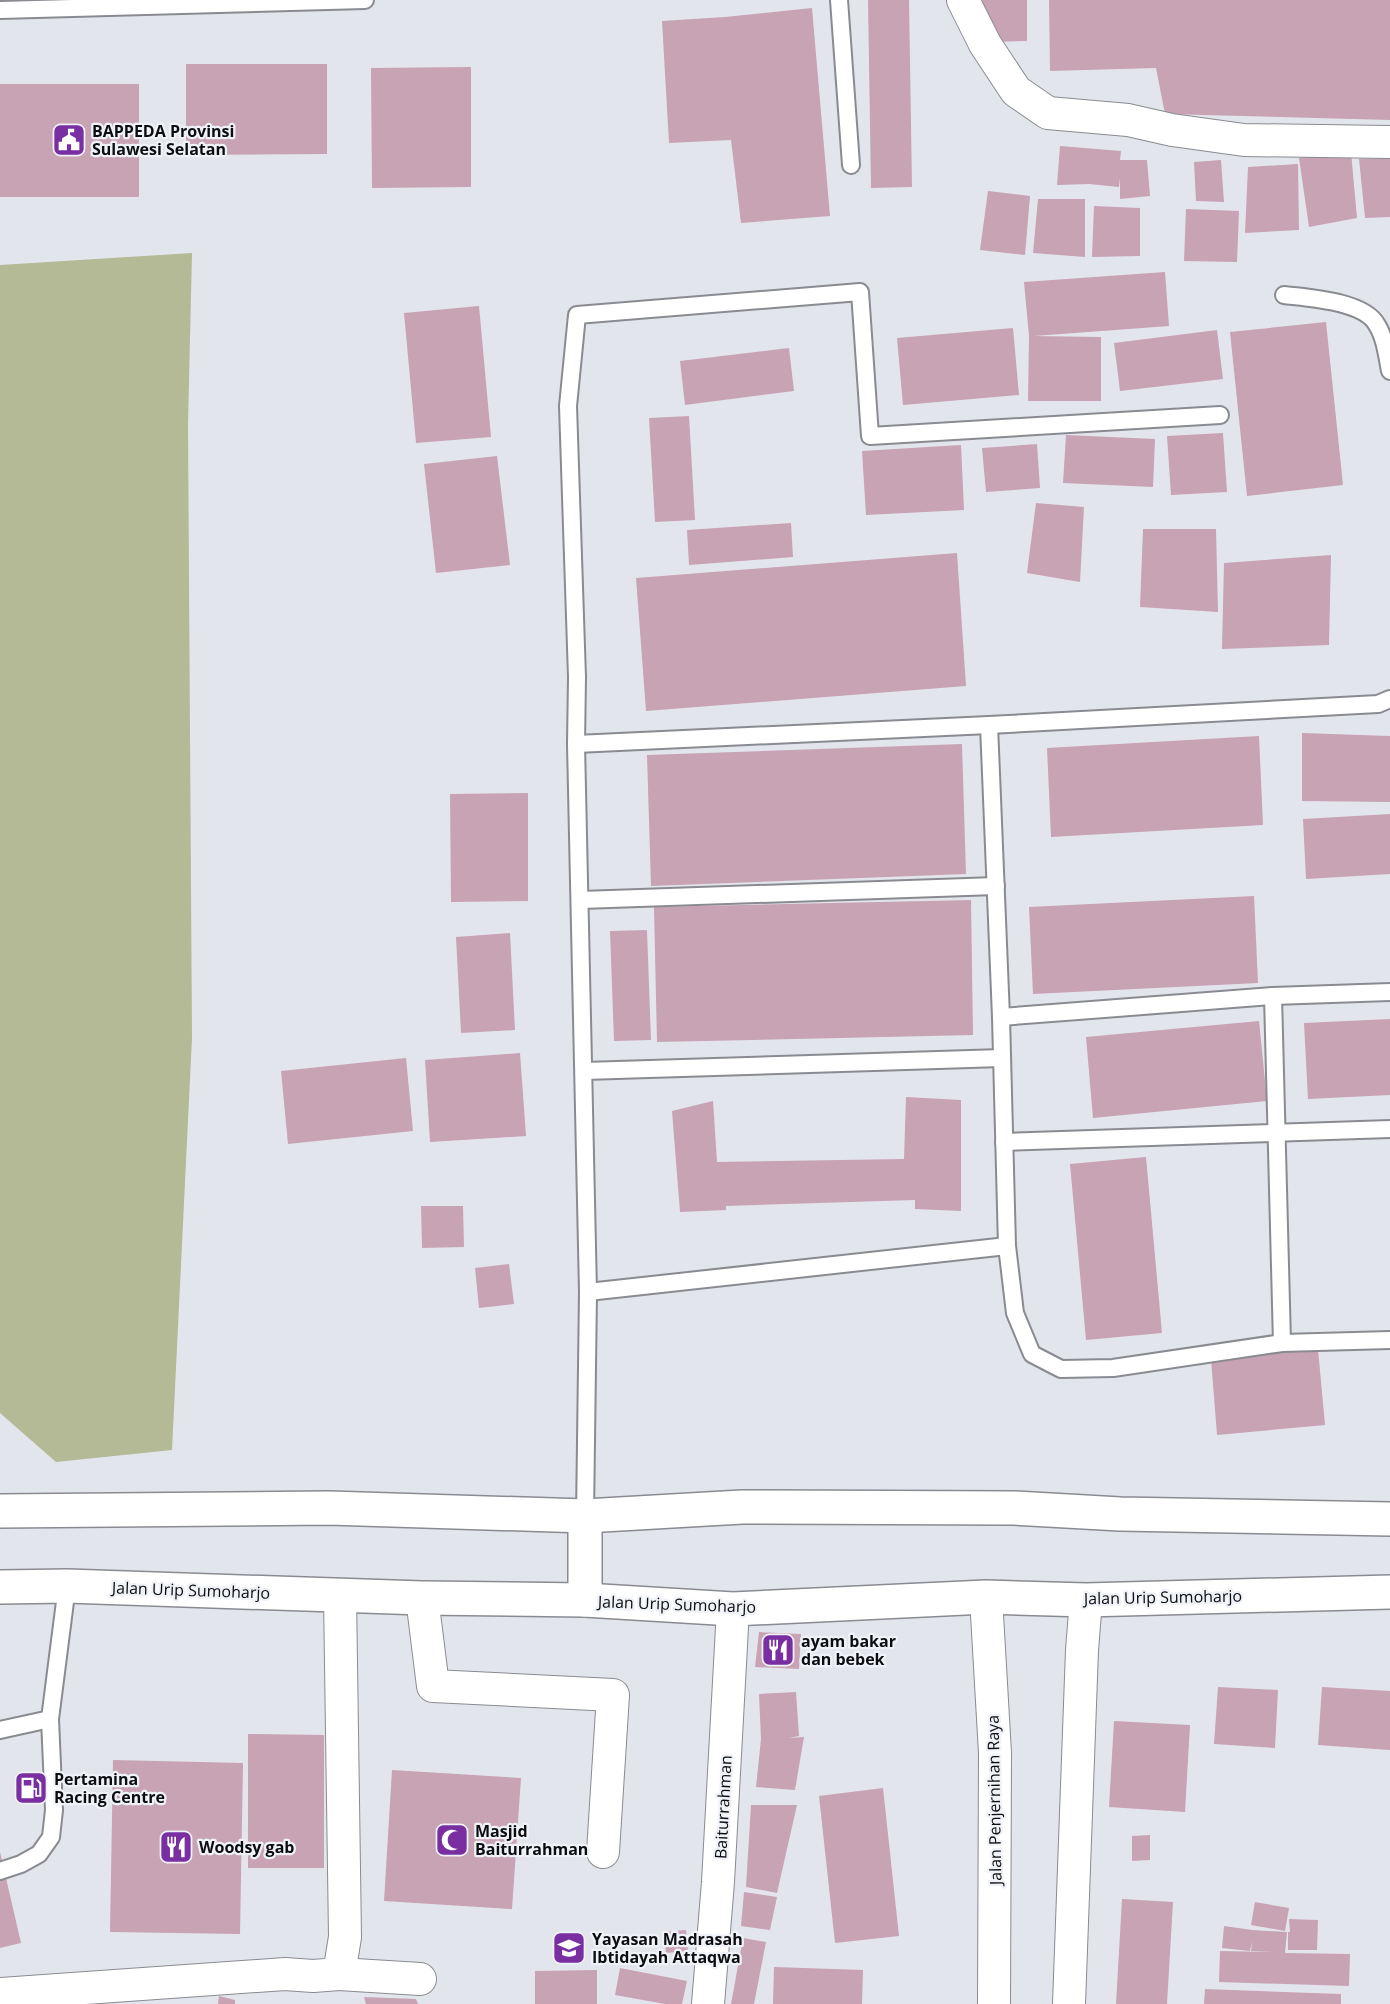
<svg xmlns="http://www.w3.org/2000/svg" width="1390" height="2004" viewBox="0 0 1390 2004" font-family="'Open Sans',sans-serif">
  <style>
    .forest { fill: #b4b996 }
    .building { fill: #c8a3b3 }
    .lines { fill: none; stroke-linecap: round; stroke-linejoin: round }
    .service-casing { stroke: #898b91; stroke-width: 20 }
    .minor-casing { stroke: #898b91; stroke-width: 34 }
    .trunk-casing { stroke: #898b91; stroke-width: 36 }
    .service { stroke: #fff; stroke-width: 16 }
    .minor { stroke: #fff; stroke-width: 32 }
    .trunk { stroke: #fff; stroke-width: 33 }
    .labels { text-anchor: middle; stroke-width: 4.5; stroke-linejoin: round; paint-order: stroke }
    .poi-label { font-size: 16px; font-weight: bold; fill: #0c0d0f; stroke: #f0f2f9; text-anchor: start }
    .street-label { font-size: 16px; fill: #0c0d0f; stroke: #f0f2f9 }
  </style>
  <rect width="100%" height="100%" fill="#e3e5ec"/>
  <!-- forest -->
  <polygon class="forest" points="192,253 188,425 192,1038 172,1450 56,1462 0,1413 0,265"/>
  <!-- building -->
  <g class="building">
    <polygon points="868,0 909,0 912,187 871,188"/>
    <polygon points="981,0 1027,0 1027,41 985,42"/>
    <polygon points="1049,0 1390,0 1390,120 1165,114 1156,68 1050,71"/>
    <polygon points="812,8 830,216 741,223 731,140 669,143 662,21 725,17"/>
    <polygon points="186,64 327,64 327,154 186,155"/>
    <polygon points="471,67 471,187 372,188 371,68"/>
    <rect x="0" y="84" width="139" height="113"/>
    <polygon points="1060,146 1121,151 1120,160 1147,160 1150,196 1120,199 1120,178 1119,187 1089,184 1057,185"/>
    <polygon points="1351,152 1357,218 1309,227 1299,158"/>
    <polygon points="1390,158 1390,217 1365,218 1359,159"/>
    <polygon points="1221,160 1224,202 1196,201 1194,162"/>
    <polygon points="1298,164 1299,230 1245,233 1248,167"/>
    <polygon points="988,191 1030,196 1025,255 980,250"/>
    <polygon points="1038,199 1085,199 1085,257 1033,253"/>
    <polygon points="1094,206 1140,208 1140,256 1092,257"/>
    <polygon points="1186,209 1239,211 1237,262 1184,261"/>
    <polygon points="1165,272 1169,326 1034,336 1101,337 1101,401 1028,401 1029,336 1024,282"/>
    <polygon points="479,306 491,437 416,443 404,313"/>
    <polygon points="1326,322 1343,485 1247,496 1230,332"/>
    <polygon points="1013,328 1019,395 903,405 897,338"/>
    <polygon points="1217,330 1223,379 1120,391 1114,343"/>
    <polygon points="789,348 794,391 685,405 680,361"/>
    <polygon points="689,416 695,520 655,522 649,418"/>
    <polygon points="1223,433 1227,492 1171,495 1167,436"/>
    <polygon points="1066,435 1155,439 1153,487 1063,483"/>
    <polygon points="1037,444 1040,488 986,492 982,448"/>
    <polygon points="961,445 964,510 866,515 862,451"/>
    <polygon points="497,456 510,565 436,573 424,464"/>
    <polygon points="1036,503 1084,507 1080,582 1027,573"/>
    <polygon points="791,523 793,557 689,565 687,530"/>
    <polygon points="1143,529 1216,529 1218,612 1140,607"/>
    <polygon points="957,553 966,686 646,711 636,578"/>
    <polygon points="1331,555 1329,645 1222,649 1224,563"/>
    <polygon points="1302,733 1390,736 1390,802 1302,801"/>
    <polygon points="1259,736 1263,825 1051,837 1047,748"/>
    <polygon points="962,744 966,874 651,886 647,755"/>
    <polygon points="528,793 528,901 451,902 450,794"/>
    <polygon points="1390,814 1390,874 1306,879 1303,819"/>
    <polygon points="1254,896 1258,983 1033,994 1029,907"/>
    <polygon points="971,900 973,1035 657,1042 654,907"/>
    <polygon points="647,930 651,1040 614,1041 610,931"/>
    <polygon points="510,933 515,1030 461,1033 456,937"/>
    <polygon points="1390,1019 1390,1095 1308,1099 1304,1023"/>
    <polygon points="1259,1021 1267,1101 1093,1118 1086,1037"/>
    <polygon points="520,1053 526,1136 430,1142 425,1060"/>
    <polygon points="406,1058 413,1131 288,1144 281,1071"/>
    <polygon points="906,1097 961,1100 961,1211 915,1209 915,1200 726,1206 726,1210 680,1212 672,1111 713,1101 717,1162 904,1159"/>
    <polygon points="1146,1157 1162,1333 1086,1340 1070,1164"/>
    <polygon points="421,1206 463,1206 464,1247 422,1248"/>
    <polygon points="509,1264 514,1304 479,1308 475,1268"/>
    <polygon points="1318,1349 1325,1425 1217,1435 1211,1359"/>
    <polygon points="759,1632 801,1634 799,1669 755,1667"/>
    <polygon points="1218,1687 1278,1690 1275,1748 1214,1744"/>
    <polygon points="1322,1687 1390,1691 1390,1750 1318,1745"/>
    <polygon points="796,1692 799,1736 789,1738 804,1737 795,1790 756,1787 761,1739 759,1694"/>
    <polygon points="1114,1721 1190,1725 1185,1812 1109,1807"/>
    <polygon points="248,1734 324,1735 324,1868 248,1868"/>
    <polygon points="113,1760 243,1763 240,1934 110,1932"/>
    <polygon points="392,1770 521,1778 512,1909 384,1901"/>
    <polygon points="883,1788 899,1936 835,1943 819,1796"/>
    <polygon points="751,1805 797,1805 777,1893 746,1887"/>
    <polygon points="1150,1835 1150,1860 1132,1861 1132,1836"/>
    <polygon points="0,1852 21,1943 0,1948"/>
    <polygon points="744,1892 777,1897 770,1930 741,1926"/>
    <polygon points="1122,1899 1173,1902 1167,2004 1116,2004"/>
    <polygon points="1255,1902 1289,1908 1285,1931 1251,1925"/>
    <polygon points="1289,1919 1318,1920 1317,1950 1288,1950 1288,1932 1290,1932"/>
    <polygon points="1224,1926 1252,1930 1287,1932 1285,1953 1350,1954 1349,1986 1219,1982 1220,1951 1274,1952 1251,1951 1252,1941 1250,1951 1222,1948"/>
    <polygon points="686,1930 688,1951 666,1953 664,1932"/>
    <polygon points="743,1938 766,1942 754,2004 731,2004"/>
    <polygon points="774,1967 863,1970 862,2004 773,2004"/>
    <polygon points="620,1968 687,1981 682,2004 665,2004 615,1995"/>
    <polygon points="597,1970 597,2004 535,2004 535,1971"/>
    <polygon points="1205,1989 1341,1994 1341,2004 1204,2004"/>
    <polygon points="219,1996 235,2000 235,2004 218,2004"/>
    <polygon points="364,1997 416,1999 418,2004 366,2004"/>
  </g>
  <g class="lines">
    <!-- service casing -->
    <g class="service-casing">
      <g id="service">
        <polyline points="839,0 851,165"/>
        <polyline points="0,10 365,0"/>
        <path d="M1284 295C1309 298 1364 301 1377 325 1385 338 1387 355 1390 371"/>
        <polyline points="989,725 1001,1017 1007,1246 1015,1313 1032,1354 1061,1369 1113,1368 1282,1343 1390,1340"/>
        <polyline points="576,744 989,725 1378,704 1390,699"/>
        <polyline points="581,900 996,886"/>
        <polyline points="1273,996 1282,1343"/>
        <polyline points="1001,1017 1273,996 1390,992"/>
        <polyline points="584,1071 1002,1058"/>
        <polyline points="1004,1142 1390,1129"/>
        <polyline points="588,1292 1007,1246"/>
        <polyline points="585,1516 588,1292 576,744 577,677 568,406 577,315 860,292 870,436 1220,415"/>
        <polyline points="0,1730 50,1719 67,1586"/>
        <polyline points="0,1871 21,1864 39,1854 51,1837 54,1810 50,1719"/>
      </g>
    </g>
    <!-- minor casing -->
    <g class="minor-casing">
      <g id="minor">
        <polyline points="963,0 985,44 1016,91 1048,113 1128,120 1172,130 1244,140 1390,142"/>
        <polyline points="986,1597 995,1753 994,2004"/>
        <polyline points="422,1598 433,1686 613,1695 603,1852"/>
        <polyline points="339,1974 420,1979"/>
        <polyline points="0,1994 285,1974 313,1976 339,1974 345,1937 340,1595"/>
        <polyline points="708,2004 718,1882 733,1609"/>
        <polyline points="1069,2004 1082,1650 1086,1600"/>
      </g>
    </g>
    <!-- trunk casing -->
    <g class="trunk-casing">
      <g id="trunk">
        <polyline points="0,1511 329,1508 585,1516 742,1507 1014,1508 1120,1514 1390,1519"/>
        <polyline points="585,1516 585,1600"/>
        <polyline points="0,1587 67,1586 422,1598 585,1600 733,1609 986,1597 1086,1600 1390,1592"/>
      </g>
    </g>
    <!-- service -->
    <use href="#service" class="service"/>
    <!-- minor -->
    <use href="#minor" class="minor"/>
    <!-- trunk -->
    <use href="#trunk" class="trunk"/>
  </g>
  <!-- icons -->
  <defs>
    <g id="civic-square" transform="scale(1.725)"><rect x="-9" y="-9" width="18" height="18" rx="4" fill="#792fa1" stroke="#f0f2f9"/><path d="M-.6-6.5H3V-4.5H.6V-3L4-1V1h2V6H-6V1h2V-1L-.6-3ZM-1.2 2.5V6h2.4V2.5Z" fill="#fff"/></g>
    <g id="restaurant-square" transform="scale(1.725)"><rect x="-9" y="-9" width="18" height="18" rx="4" fill="#792fa1" stroke="#f0f2f9"/><path d="M-5-6h1v4h1v-4h1v4h1v-4h1v5L-1.5 .5V6h-2V.5L-5-1ZM5-6V6H3V1.5H1.5Q1.5-4 5-6Z" fill="#fff"/></g>
    <g id="fuel-square" transform="scale(1.725)"><rect x="-9" y="-9" width="18" height="18" rx="4" fill="#792fa1" stroke="#f0f2f9"/><path d="M-5.5-6h7V0h2V4h1.3V-2.5L3-4.5l.8-.8L6-3V5H2.5V1h-1V6h-7ZM-4.2-4.7v3.2H.2V-4.7Z" fill="#fff"/></g>
    <g id="mosque-square" transform="scale(1.725)"><rect x="-9" y="-9" width="18" height="18" rx="4" fill="#792fa1" stroke="#f0f2f9"/><path d="M3.5-4.9A6 6 0 1 0 3.5 4.9A5 5 0 1 1 3.5-4.9Z" fill="#fff"/></g>
    <g id="school-square" transform="scale(1.725)"><rect x="-9" y="-9" width="18" height="18" rx="4" fill="#792fa1" stroke="#f0f2f9"/><path d="M0-5L7-2L0 1L-7-2ZM-4 1L0 2.5L4 1V4Q0 6-4 4Z" fill="#fff"/></g>
  </defs>
  <g fill-rule="evenodd">
    <use href="#civic-square" x="69" y="140"/>
    <use href="#restaurant-square" x="778" y="1650"/>
    <use href="#fuel-square" x="31" y="1788"/>
    <use href="#mosque-square" x="452" y="1840"/>
    <use href="#restaurant-square" x="176" y="1847"/>
    <use href="#school-square" x="569" y="1948"/>
  </g>
  <g class="labels">
    <!-- poi labels -->
    <g class="poi-label">
      <text x="92" y="137">BAPPEDA Provinsi<tspan x="92" dy="18">Sulawesi Selatan</tspan></text>
      <text x="801" y="1647">ayam bakar<tspan x="801" dy="18">dan bebek</tspan></text>
      <text x="54" y="1785">Pertamina<tspan x="54" dy="18">Racing Centre</tspan></text>
      <text x="475" y="1837">Masjid<tspan x="475" dy="18">Baiturrahman</tspan></text>
      <text x="199" y="1853">Woodsy gab</text>
      <text x="592" y="1945">Yayasan Madrasah<tspan x="592" dy="18">Ibtidayah Attaqwa</tspan></text>
    </g>
    <!-- street labels -->
    <g class="street-label">
      <text transform="translate(191 1590) rotate(2)" y="6">Jalan Urip Sumoharjo</text>
      <text transform="translate(1163 1597) rotate(-1)" y="6">Jalan Urip Sumoharjo</text>
      <text transform="translate(677 1604) rotate(2)" y="6">Jalan Urip Sumoharjo</text>
      <text transform="translate(994 1800) rotate(-91)" y="6">Jalan Penjernihan Raya</text>
      <text transform="translate(723 1807) rotate(-87)" y="6">Baiturrahman</text>
    </g>
  </g>
</svg>
